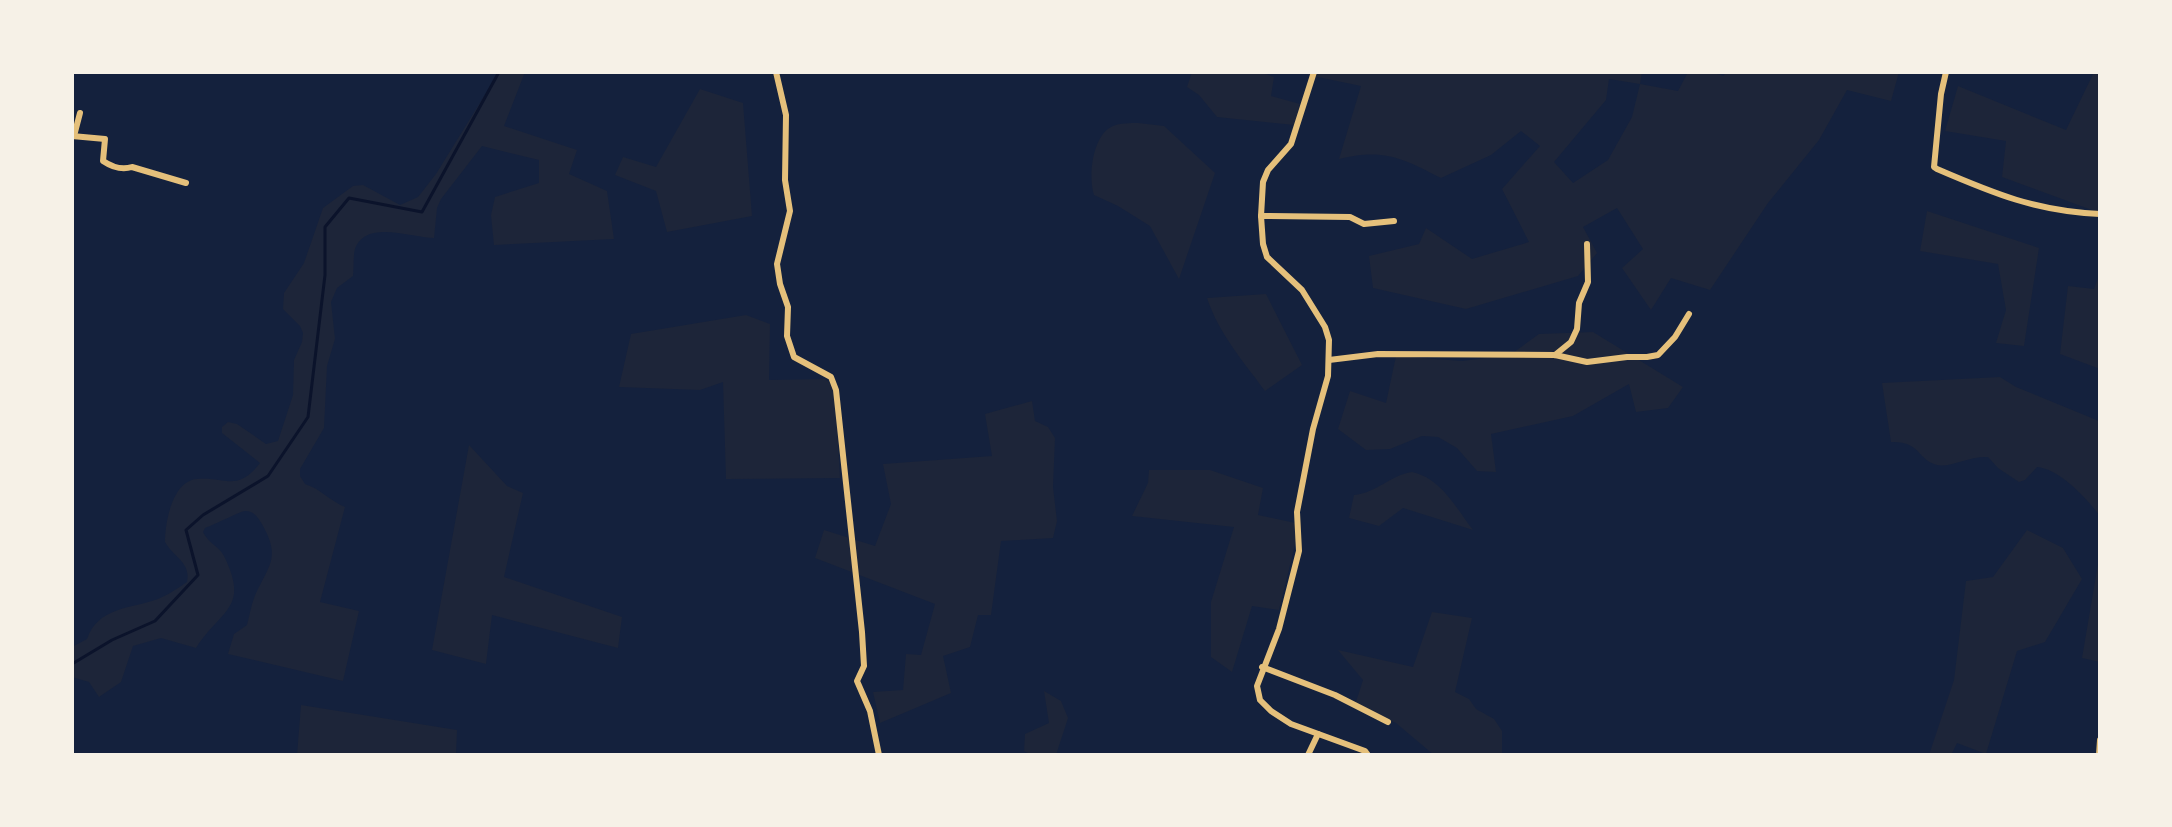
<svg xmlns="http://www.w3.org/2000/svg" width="2172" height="827" viewBox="0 0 2172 827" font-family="Mulish,sans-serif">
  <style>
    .green { fill: #1d2539; fill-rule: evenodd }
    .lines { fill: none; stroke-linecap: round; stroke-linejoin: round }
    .stream { stroke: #0b132b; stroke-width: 3 }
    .minor { stroke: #e5c07b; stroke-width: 6 }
  </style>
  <rect width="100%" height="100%" fill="#14213d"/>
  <!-- green -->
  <g class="green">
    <path d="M499 72H525L504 126 577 150 569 174 607 191 614 239 494 245 491 215 495 197 539 183V160L482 146 441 199 437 208 434 238C412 238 366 219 355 249 353 256 354 268 353 276L337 288 331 302 335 339 327 366 324 428 300 469V476L305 484C321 489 330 501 345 507L320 602 359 611 343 681 228 654 234 634 247 625C250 614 252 600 258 589 271 563 279 555 263 526 258 518 255 511 245 511 241 511 214 525 205 528L203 532C208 543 219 546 224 556 250 609 221 609 196 648L161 638 133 646 121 682 99 697 89 682 72 677V647L87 639C98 607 130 609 158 599 168 595 178 588 187 582 191 562 174 558 165 542 165 523 172 481 197 479 225 476 237 493 260 463L222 433V427L228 422 237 424 266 444 278 441 293 395 294 360 302 342 303 333 300 326 283 309 284 293 304 263 323 208 353 186 363 185 400 205 418 197 436 174Z"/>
    <polygon points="1192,72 1260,72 1274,77 1271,96 1300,104 1294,125 1217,117 1199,95 1187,87"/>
    <path d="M1308 72H1642L1640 84 1678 91 1688 72H1711L1724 76 1725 72H1899L1891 101 1847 90 1819 140 1768 203 1710 290 1671 278 1651 310 1622 268 1643 249 1617 208 1583 227 1597 253 1578 276 1466 309 1373 288 1369 256 1419 244 1426 228 1472 259 1529 242 1502 189 1540 146 1521 131 1491 155 1441 178C1402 158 1384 148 1339 159L1361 86 1308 75ZM1609 79 1640 84 1632 117 1608 160 1573 183 1554 162 1606 100Z"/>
    <polygon points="2094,72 2100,72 2100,213 2002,177 2006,141 1945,131 1958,86 2066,130"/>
    <polygon points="700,89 743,103 752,216 667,232 656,191 615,175 623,157 656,167"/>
    <path d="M1138 123 1164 126 1215 173 1179 279 1150 226 1118 206 1094 195C1088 177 1092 135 1113 126 1120 123 1130 123 1138 123Z"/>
    <polygon points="1927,211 2039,248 2024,346 1996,343 2006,310 1998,264 1920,251"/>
    <polygon points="2100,273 2100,369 2060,354 2068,286 2094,289"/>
    <path d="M1266 294 1302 365 1265 391C1243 361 1219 334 1207 298Z"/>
    <polygon points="746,315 770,324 769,380 825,379 835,387 840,478 726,479 723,382 700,390 619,387 631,334"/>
    <polygon points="1593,332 1683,387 1668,408 1636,412 1629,384 1573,416 1491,434 1496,472 1477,471 1457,448 1438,437 1422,436 1390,449 1366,450 1338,429 1350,391 1386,403 1396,356 1462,361 1510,355 1539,334"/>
    <path d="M2000 377 2016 387 2099 421 2100 416V516C2086 498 2060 469 2037 467L2025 480 2019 482 1998 468 1988 457C1969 456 1950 468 1937 465 1916 459 1921 441 1891 442L1882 383Z"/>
    <polygon points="1032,401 1035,421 1048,427 1055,438 1053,487 1057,521 1053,538 1001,541 991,615 978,615 970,647 943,656 951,693 880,723 873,692 903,690 906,654 921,655 935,604 815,558 824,530 875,546 891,504 883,464 992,456 985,414"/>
    <polygon points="469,445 507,486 523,493 504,577 622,617 618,648 492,615 486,664 432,650"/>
    <polygon points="1149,470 1210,470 1263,488 1258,515 1300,524 1279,610 1252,606 1232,672 1211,657 1211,602 1234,527 1132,516 1148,483"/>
    <path d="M1412 472C1441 478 1456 508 1473 530L1403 508 1379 526 1349 518 1354 495C1376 493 1391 475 1412 472Z"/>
    <polygon points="2027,530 2063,548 2082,579 2045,642 2017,651 1986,754 1957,743 1951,755 1929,755 1954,680 1966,581 1993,577"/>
    <polygon points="2099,558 2100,662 2082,658"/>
    <polygon points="1432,612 1472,618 1455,692 1469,699 1476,709 1494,719 1502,731 1502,755 1434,755 1396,723 1355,705 1363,680 1338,650 1413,667"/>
    <polygon points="1044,691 1061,701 1068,718 1056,755 1031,755 1024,751 1025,734 1049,723"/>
    <polygon points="301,705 457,730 456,755 297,755"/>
  </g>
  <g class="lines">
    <!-- stream -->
    <polyline class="stream" points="72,664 112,640 155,621 198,575 186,530 203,515 268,476 308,417 325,275 325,227 349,198 422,212 499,72"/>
    <!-- minor -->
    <g class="minor">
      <polyline points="776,72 786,115 785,180 790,211 777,264 780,284 788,307 787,336 794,357 831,377 836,390 862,632 864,666 857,681 870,711 879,755"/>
      <polyline points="1314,72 1291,144 1268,170 1263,182 1261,216 1263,244 1267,257 1302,290 1325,327 1329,340 1328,376 1313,429 1297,512 1299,551 1279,629 1257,686 1260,700 1271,711 1291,724 1365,751 1368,755"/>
      <path d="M1946 72 1941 94 1934 167 1937 169C1995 194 2036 211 2100 214"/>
      <path d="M72 136 105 139 103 161C112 167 123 170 132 167L186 183"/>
      <polyline points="74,136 80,113"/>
      <polyline points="1261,216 1350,217 1364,224 1394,221"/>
      <polyline points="1555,355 1571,342 1577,329 1579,303 1588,282 1587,244"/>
      <polyline points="1329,360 1378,354 1555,355 1587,362 1627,357 1647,357 1658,355 1675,337 1689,314"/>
      <polyline points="1262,667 1335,695 1388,722"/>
      <polyline points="1308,755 1318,734"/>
      <polyline points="2099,755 2100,740"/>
    </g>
  </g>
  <!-- border -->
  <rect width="2172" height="827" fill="none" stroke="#f6f1e7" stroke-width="148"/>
</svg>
